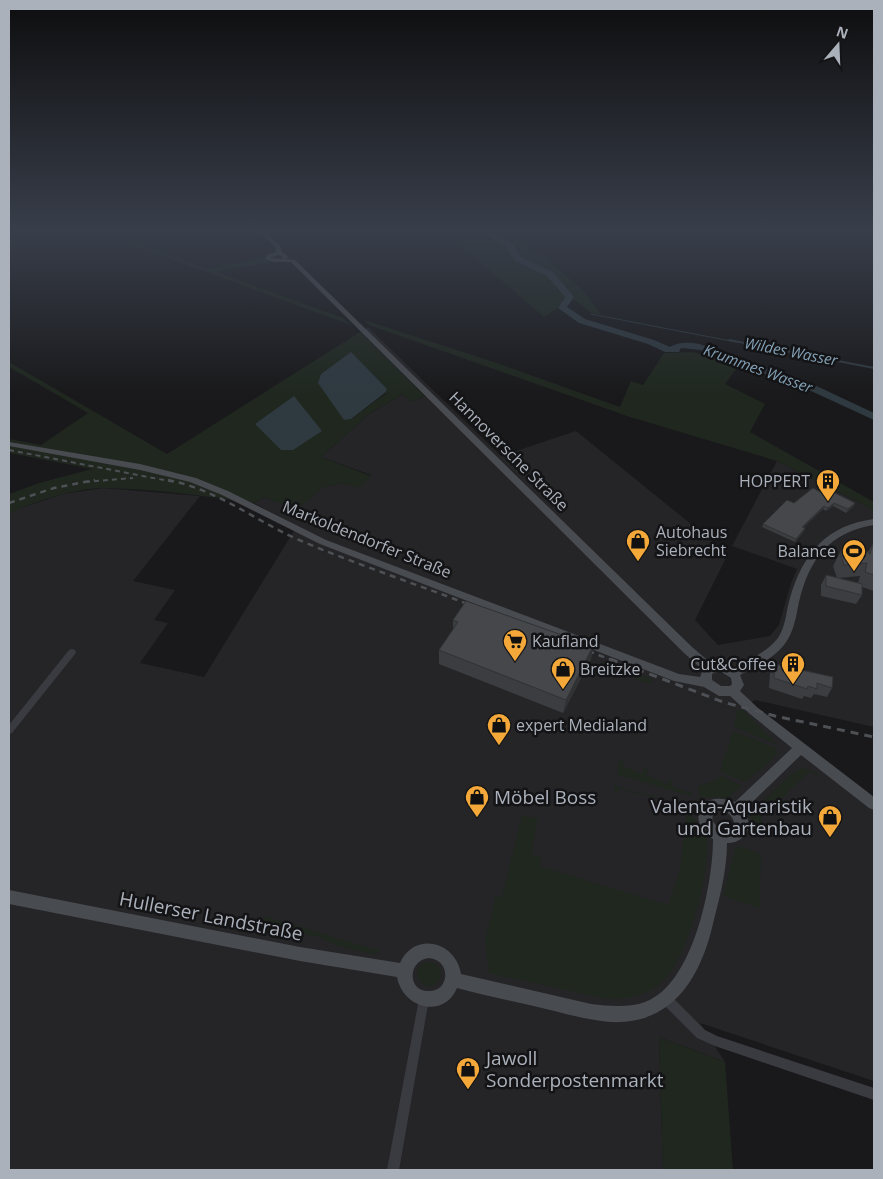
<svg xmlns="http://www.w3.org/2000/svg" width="883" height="1179" viewBox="0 0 883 1179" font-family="'Open Sans',sans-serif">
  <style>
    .built { fill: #252528 }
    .green { fill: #1f271f; fill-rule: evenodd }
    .water { fill: #2f3940 }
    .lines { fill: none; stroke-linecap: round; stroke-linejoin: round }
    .stream-far1 { stroke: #2f3940; stroke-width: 1 }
    .stream { stroke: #2f3940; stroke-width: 2 }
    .river { fill: #2f3940; fill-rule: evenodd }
    .street { fill: #3a3b40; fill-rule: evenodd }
    .secondary { fill: #484b50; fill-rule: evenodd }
    .rail-far2 { stroke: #4d5055; stroke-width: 2; stroke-dasharray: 5 4; stroke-linecap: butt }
    .rail-far1 { stroke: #4d5055; stroke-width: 2.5; stroke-dasharray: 6 5; stroke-linecap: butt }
    .rail { stroke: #4d5055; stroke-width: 3; stroke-dasharray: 8 6; stroke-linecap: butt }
    .wall { fill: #3b3d40; fill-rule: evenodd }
    .shaded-wall { fill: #303234 }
    .building { fill: #45474b; stroke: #303234 }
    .labels { text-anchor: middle; stroke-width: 5; stroke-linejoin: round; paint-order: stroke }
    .far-water-label { font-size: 15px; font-style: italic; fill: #83a1b6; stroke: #141416 }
    .street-label { font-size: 16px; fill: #abb1bb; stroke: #141416 }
    .poi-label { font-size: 16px; fill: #abb1bb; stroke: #141416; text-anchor: start }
    .near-poi-label { font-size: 19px; fill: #abb1bb; stroke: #141416; text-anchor: start }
    .near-street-label { font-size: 19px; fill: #abb1bb; stroke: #141416 }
  </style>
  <rect width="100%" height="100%" fill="#19191b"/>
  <!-- built -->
  <polygon class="built" points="368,327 501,456 576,431 728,554 695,620 718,645 770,636 779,625 791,583 797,569 732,546 777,461 874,510 874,727 755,700 743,708 874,810 874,1081 700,1023 725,1062 659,1037 663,1170 9,1170 9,514 18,509 63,494 103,488 200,496 133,581 175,590 154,620 168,623 140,663 204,677 297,526 254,503 264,497 297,509 321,488 371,475 321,457 369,414 403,394 411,402 425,396 360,332"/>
  <!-- green -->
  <g class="green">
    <polygon points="95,231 102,231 208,269 264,257 270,263 216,272 343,318 351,325"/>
    <polygon points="443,231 483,231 504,243 518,261 542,270 551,276 556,287 565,296 558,308 544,317"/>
    <polygon points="489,231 501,231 545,258 583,290 601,314 591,313 574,300 549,272 523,258 510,243"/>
    <polygon points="364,320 491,361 620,407 631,381 643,385 664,353 693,352 739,365 725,384 765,404 750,432 874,502 874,510 777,461 630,417 369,325"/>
    <path d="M360 332 425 396 411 402 403 394 369 414 321 457 371 476 359 488 340 483 322 488 297 510 264 497 254 503C205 496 155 489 105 488 77 488 34 501 9 514V494L39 483 92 469 9 453V439L41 445 88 413 9 367V362L167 454ZM351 353 387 389 386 393 351 419 321 374Z"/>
    <polygon points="603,661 739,711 742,709 778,745 734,727 737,711 652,679 649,684 601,666"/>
    <polygon points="733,731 778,749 773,759 745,782 720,771"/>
    <polygon points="624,759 622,765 642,774 645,768 648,770 646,775 667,784 670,779 673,780 672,786 690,793 692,788 691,796 619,775 617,772 620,760"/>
    <polygon points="803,768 819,773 817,776 810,771 762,816 761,831 751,823 751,812 794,772"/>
    <polygon points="719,775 742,786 730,796 725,798 699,797 698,786 717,780"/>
    <path d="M615 786C639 793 675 799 693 817 699 822 707 835 707 844 709 878 688 952 666 978 651 995 628 1000 607 999L489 973 485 941 496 896 502 897 522 815 538 819 531 854 539 856 541 859 539 866 668 905 680 870 686 814 659 807 660 800 619 788 617 795 614 794Z"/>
    <polygon points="740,846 761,854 760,908 723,896 735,849"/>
    <polygon points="264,916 374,949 380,949 375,955 338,946 319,937 303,934 249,933 220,927 221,920 259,929"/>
    <circle cx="429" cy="974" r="12"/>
    <polygon points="659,1037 725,1062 733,1170 663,1170"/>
  </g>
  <!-- water -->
  <g class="water">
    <polygon points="351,352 387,389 386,392 351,419 344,420 318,383 321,374"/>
    <polygon points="294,396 322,431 293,450 281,450 255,424"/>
  </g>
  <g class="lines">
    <!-- stream-far1 -->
    <polyline class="stream-far1" points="591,314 736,342"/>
    <!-- stream -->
    <polyline class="stream" points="729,340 874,368"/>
    <!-- river -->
    <path class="river" d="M481 231H490L511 242 521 257 553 272 574 297 567 307 585 319 654 340 670 347C679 341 702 341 711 350L806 381 874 413V420L798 385 705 354 701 350 681 348 679 352H665L648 344 579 323 558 308 565 297 547 276 515 261 505 246Z"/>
    <!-- street -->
    <g class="street">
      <polygon points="72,649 75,650 76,652 75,654 12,733 9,734 9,725 69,650"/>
      <polygon points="424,994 428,995 429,999 399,1170 387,1170 419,999 420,995"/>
      <polygon points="666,994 670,995 705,1030 717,1036 874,1088 874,1100 715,1046 697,1038 662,1003 661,999 662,995"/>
    </g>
    <!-- secondary -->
    <path class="secondary" d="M259 231H265L280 246 282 252 288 256 287 259 295 260 692 647 712 664 720 663 733 668C749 660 767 652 778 638 786 626 786 611 790 598 803 553 827 525 874 519V525C830 532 809 559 799 602 796 617 794 632 784 645 773 659 756 666 740 675L744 685 740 691 758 708 874 797V810L869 808 801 755 743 811C756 826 745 843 727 843 727 873 718 903 711 932 697 984 668 1025 610 1022 588 1020 567 1014 546 1009 517 1002 487 996 457 988 444 1019 403 1009 397 977L300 961 9 904V890L300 947 400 963C414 931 456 941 461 974L591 1004C609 1006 628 1008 645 1002 693 985 713 884 713 839 686 822 698 788 735 802L792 748 750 714 730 696H719L704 687 674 681 320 544 222 495 190 482 140 470 9 446V442L140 464 196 478 228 491 326 540 679 674 700 677 703 670 684 653 291 262H273L265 259 267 255 276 252 275 247ZM278 255 282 257 281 259 270 258ZM720 671 731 678 732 684 730 686H721L712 680V674ZM717 809C727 810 734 816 735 827L729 831C717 829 706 820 717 809ZM429 958C452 960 450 993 427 991 407 990 408 960 429 958Z"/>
    <!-- rail-far2 -->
    <g class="rail-far2">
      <polyline points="9,450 174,482"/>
      <polyline points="85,482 133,478"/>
    </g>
    <!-- rail-far1 -->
    <g class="rail-far1">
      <path d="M168 480C218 490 254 520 299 540 358 565 419 585 478 608"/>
      <polyline points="9,503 54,488 95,480"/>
      <polyline points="578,647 614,661"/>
    </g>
    <!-- rail -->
    <polyline class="rail" points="610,659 723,702 775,716 874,737"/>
  </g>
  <!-- wall -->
  <g class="wall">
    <polygon points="822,493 855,503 854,506 846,513 833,506 826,511 823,509 804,527 805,528 804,531 795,542 762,527 763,524 794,503"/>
    <path d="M845 543 868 552 873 544 874 545V591L862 587V595L856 604 821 596V585L826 575 837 578 833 566ZM860 576 858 583 838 578Z"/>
    <polygon points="453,620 593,646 591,659 563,713 439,664 439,650 453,631"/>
    <polygon points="775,664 832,688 827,697 814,694 811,698 804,696 802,699 769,688 770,673"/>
  </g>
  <!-- shaded-wall -->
  <g class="shaded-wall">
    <polygon points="834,503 833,506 826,511 828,508"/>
    <polygon points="855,503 854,506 846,513 848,509"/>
    <polygon points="824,506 823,509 801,530 802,527"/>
    <polygon points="805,528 804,531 795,542 796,539"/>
    <polygon points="593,646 591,659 563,713 566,700"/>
  </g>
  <!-- building -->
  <g class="building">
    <polygon points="813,488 822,493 827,489 855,503 848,509 834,503 828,508 824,506 802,527 805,528 796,539 763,524 787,500 794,503"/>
    <polygon points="853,539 870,554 873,544 874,545 874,575 865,572 867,563 844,565 840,553 845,543"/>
    <polygon points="826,575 862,584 862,595 826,586"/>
    <polygon points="466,601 593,646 566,700 439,650 458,622 453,620"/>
    <polygon points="775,664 833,677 832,688 817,683 817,689 808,686 807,689 774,678"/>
  </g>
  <!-- sky -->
  <linearGradient id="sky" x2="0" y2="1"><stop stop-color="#0e0e0f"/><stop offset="0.58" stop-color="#383e4a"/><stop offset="1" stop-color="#383e4a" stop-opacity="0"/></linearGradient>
  <rect width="883" height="396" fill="url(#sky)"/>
  <!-- icons -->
  <defs>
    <g id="building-pin" transform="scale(1.25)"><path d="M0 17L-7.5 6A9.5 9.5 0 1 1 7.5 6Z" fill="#f3a839" stroke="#141416"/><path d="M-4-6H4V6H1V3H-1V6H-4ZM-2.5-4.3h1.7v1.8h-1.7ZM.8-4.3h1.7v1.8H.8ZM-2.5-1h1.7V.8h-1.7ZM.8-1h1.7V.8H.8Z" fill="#111"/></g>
    <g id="shop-pin" transform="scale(1.25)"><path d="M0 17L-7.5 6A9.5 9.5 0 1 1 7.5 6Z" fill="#f3a839" stroke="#141416"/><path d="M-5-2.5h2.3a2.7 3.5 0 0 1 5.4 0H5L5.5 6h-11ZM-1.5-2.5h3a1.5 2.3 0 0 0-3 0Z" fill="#111"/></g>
    <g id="stadium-pin" transform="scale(1.25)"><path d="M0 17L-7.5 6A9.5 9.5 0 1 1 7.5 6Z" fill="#f3a839" stroke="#141416"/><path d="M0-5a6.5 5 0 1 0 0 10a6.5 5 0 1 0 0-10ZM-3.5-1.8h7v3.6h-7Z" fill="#111"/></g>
    <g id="supermarket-pin" transform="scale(1.25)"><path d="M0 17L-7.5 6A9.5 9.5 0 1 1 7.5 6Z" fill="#f3a839" stroke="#141416"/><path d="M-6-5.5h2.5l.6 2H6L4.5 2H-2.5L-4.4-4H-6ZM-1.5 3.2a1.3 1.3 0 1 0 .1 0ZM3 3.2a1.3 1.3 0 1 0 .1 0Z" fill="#111"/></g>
  </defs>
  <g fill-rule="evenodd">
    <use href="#building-pin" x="828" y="481"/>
    <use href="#shop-pin" x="638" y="541"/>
    <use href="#stadium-pin" x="854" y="551"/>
    <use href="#supermarket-pin" x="515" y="641"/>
    <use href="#building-pin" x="793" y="664"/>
    <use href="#shop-pin" x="563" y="669"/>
    <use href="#shop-pin" x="499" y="725"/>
    <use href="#shop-pin" x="477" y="797"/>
    <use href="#shop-pin" x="830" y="817"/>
    <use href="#shop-pin" x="468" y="1069"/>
  </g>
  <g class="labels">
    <!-- far-water labels -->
    <g class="far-water-label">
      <text transform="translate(791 352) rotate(11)" y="5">Wildes Wasser</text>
      <text transform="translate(758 369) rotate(20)" y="5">Krummes Wasser</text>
    </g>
    <!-- street labels -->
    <g class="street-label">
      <text transform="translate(509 451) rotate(45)" y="6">Hannoversche Straße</text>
      <text transform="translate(367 539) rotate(22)" y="6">Markoldendorfer Straße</text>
    </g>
    <!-- poi labels -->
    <g class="poi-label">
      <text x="810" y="487" text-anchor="end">HOPPERT</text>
      <text x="656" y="538">Autohaus<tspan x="656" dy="18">Siebrecht</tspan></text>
      <text x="836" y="557" text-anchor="end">Balance</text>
      <text x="532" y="647">Kaufland</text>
      <text x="776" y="670" text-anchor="end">Cut&amp;Coffee</text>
      <text x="580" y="675">Breitzke</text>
      <text x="516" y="731">expert Medialand</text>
    </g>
    <!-- near-poi labels -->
    <g class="near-poi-label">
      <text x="494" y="804">Möbel Boss</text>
      <text x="812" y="813" text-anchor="end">Valenta-Aquaristik<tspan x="812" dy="22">und Gartenbau</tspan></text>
      <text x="486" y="1065">Jawoll<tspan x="486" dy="22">Sonderpostenmarkt</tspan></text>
    </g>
    <!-- near-street labels -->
    <g class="near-street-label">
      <text transform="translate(211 916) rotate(11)" y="7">Hullerser Landstraße</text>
    </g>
  </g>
  <!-- border -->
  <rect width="883" height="1179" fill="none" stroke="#abb1bb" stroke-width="20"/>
  <!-- north arrow -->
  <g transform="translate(838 45) rotate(19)" stroke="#141416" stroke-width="4" paint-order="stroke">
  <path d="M0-4L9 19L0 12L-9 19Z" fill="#abb1bb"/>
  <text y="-8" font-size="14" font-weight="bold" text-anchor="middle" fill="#abb1bb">N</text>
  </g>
</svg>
